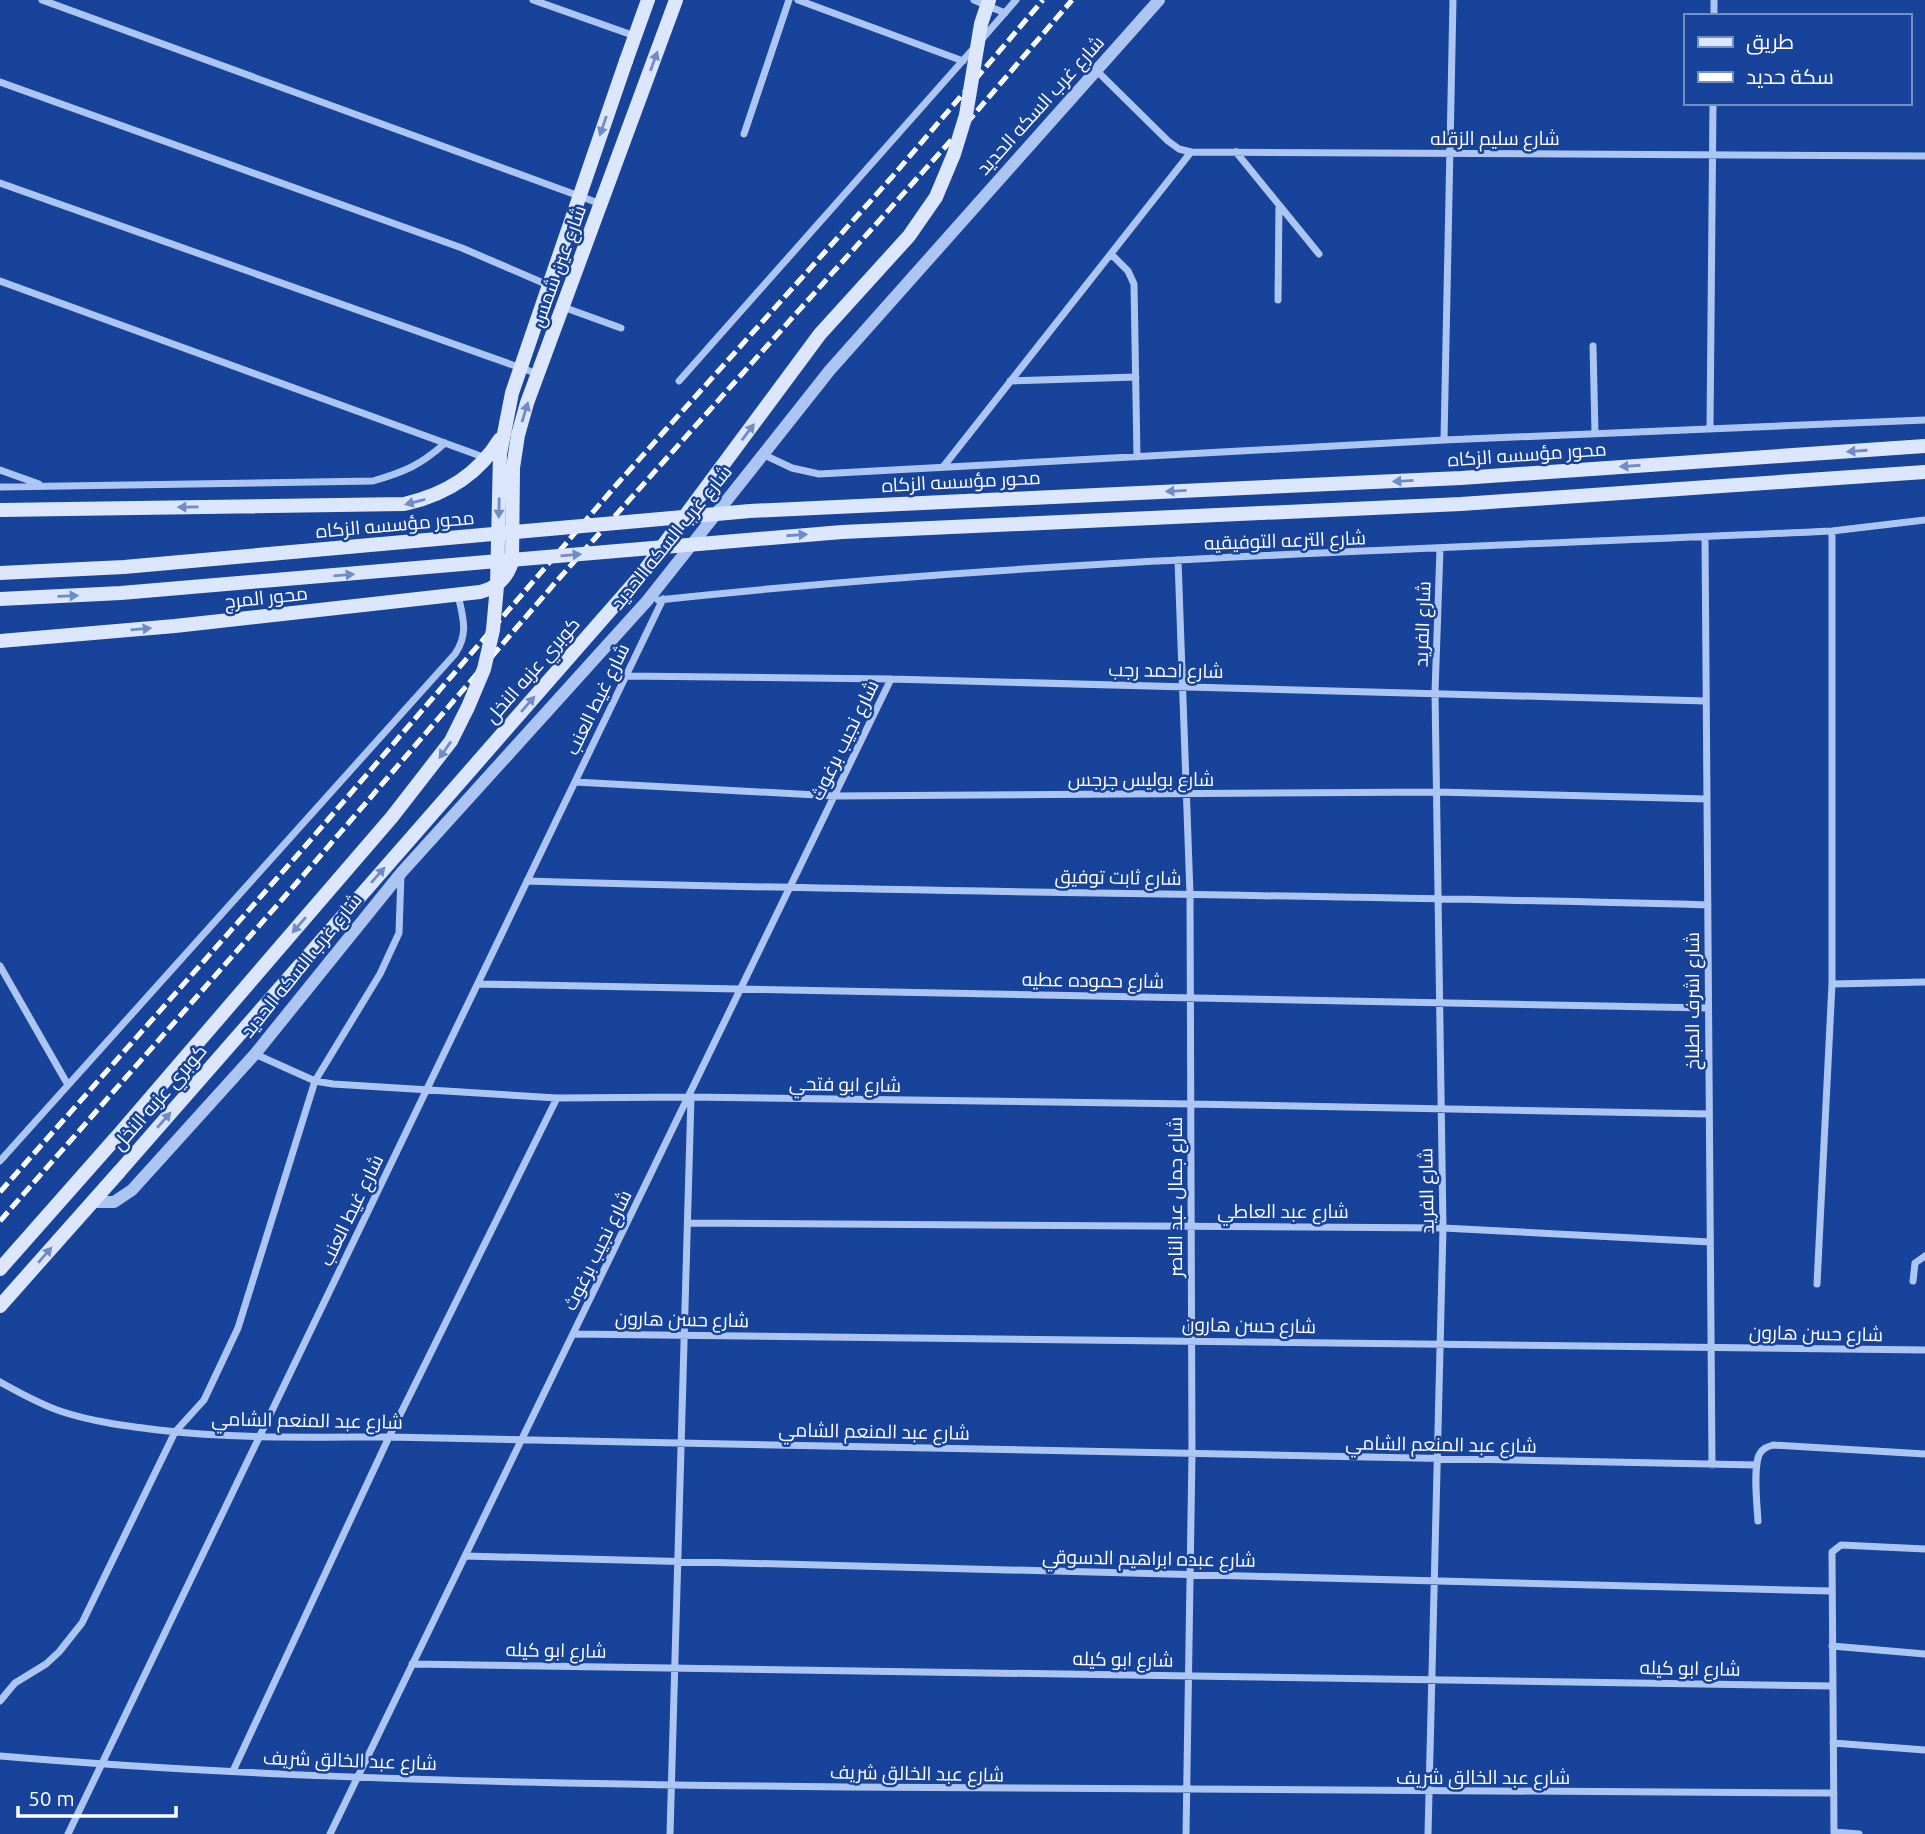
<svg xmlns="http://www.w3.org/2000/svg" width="1925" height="1834" font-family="Ubuntu,Cairo,sans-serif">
	<rect width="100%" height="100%" fill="#17439a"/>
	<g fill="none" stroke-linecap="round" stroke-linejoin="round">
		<path stroke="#adc5f2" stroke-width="7" d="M42,0L601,204
			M533,0L635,36
			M798,0L963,61
			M974,0L1005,13
			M1714,16V0
			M982,39L1016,0
			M1097,71L1168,141L1179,149L1191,152L1925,156
			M0,82L462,248L548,285
			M744,134L789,0
			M1236,152L1319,254
			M0,183L538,374
			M1111,254L1128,271L1134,284L1137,457
			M0,281L486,458
			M1278,300L1279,205
			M563,307L621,328
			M1593,346L1595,433
			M679,381L974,48
			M1010,381L1136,377
			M1710,428L1713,103
			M1444,440L1453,0
			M762,454L792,468L819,474L1444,440L1925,420
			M943,467L1191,152
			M0,470L39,484
			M0,487L373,481C404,472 421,465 445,443
			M1705,537L1712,1465
			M1178,560L1190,894L1192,1454L1186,1834
			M658,600C1048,558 1441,549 1832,531L1925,520
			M626,676L891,679L1706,701
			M575,782L835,796L1437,792L1707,799
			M527,881C921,893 1314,894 1708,905
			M0,966L68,1085
			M478,984C888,995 1298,997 1708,1008
			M1832,984L1925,982
			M255,1054L315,1081L333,1084L557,1098L688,1097L1191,1104L1709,1114
			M0,1161L455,654C469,634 463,617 458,595
			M688,1223L1443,1228L1710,1242
			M1913,1281L1915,1263L1925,1256
			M1817,1284L1832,984V531
			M573,1334L1925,1350
			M0,1382C20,1393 41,1405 63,1412C94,1422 126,1426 158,1430C235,1439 311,1437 389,1437L1757,1465
			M1758,1521C1757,1504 1753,1469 1759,1455C1762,1449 1766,1447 1773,1445L1925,1454
			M465,1556L1831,1591
			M1832,1646L1925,1654
			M412,1664L1832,1686
			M0,1701L15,1683L46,1664L59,1652L82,1623L175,1432L204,1400L238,1328L315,1081L380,974L399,933L401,874
			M1833,1743L1925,1750
			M0,1756C281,1780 565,1784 847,1787C1176,1791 1505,1792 1834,1793
			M233,1771L389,1437L557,1098
			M1834,1832L1859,1834
			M68,1834L663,599
			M330,1834L891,679
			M670,1834L691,1097
			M1428,1834L1443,1228L1435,692L1440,549
			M1834,1834L1832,1552L1841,1545L1925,1549"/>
		<path stroke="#adc5f2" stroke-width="12" d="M92,1202H114L132,1190L255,1054L401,873L647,601L830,370L1159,0"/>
		<path stroke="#dce6fc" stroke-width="14" d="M626,61L648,0
			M0,641L175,626L480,592C497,588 507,578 512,562L513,468L518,435L527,403L676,0
			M0,1269L114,1140
			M0,1306L119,1172"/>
		<path stroke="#fff" stroke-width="5" stroke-dasharray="12 5" stroke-linecap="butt" d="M0,1192L301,851L618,483L892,177L1043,0
			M0,1221L315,862L555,583L971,118L1072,0"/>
		<path stroke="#dce6fc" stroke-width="14" d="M0,510L404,504C445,495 478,475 500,439
			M0,573L124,567L750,511L1461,478L1925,446
			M0,599L121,593L842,532L1461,504L1925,472
			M114,1140L392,817L451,741L468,707L484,669L493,630L497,586L500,454L512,393L626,61
			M119,1172L642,574L820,334L909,236L936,197L954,154L966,115L981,24L989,0"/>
	</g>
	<defs><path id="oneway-solid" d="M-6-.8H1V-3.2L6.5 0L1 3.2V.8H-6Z" transform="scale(1.75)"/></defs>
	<g fill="#708cc6">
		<use href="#oneway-solid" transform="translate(654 61) rotate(-70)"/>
		<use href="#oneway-solid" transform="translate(603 126) rotate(109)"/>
		<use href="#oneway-solid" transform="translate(525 412) rotate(-73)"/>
		<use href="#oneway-solid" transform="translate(748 432) rotate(-53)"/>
		<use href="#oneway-solid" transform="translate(1857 451) rotate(176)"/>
		<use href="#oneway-solid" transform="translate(1630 466) rotate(176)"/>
		<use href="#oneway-solid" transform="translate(1403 481) rotate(177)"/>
		<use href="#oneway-solid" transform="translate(1176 491) rotate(177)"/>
		<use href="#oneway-solid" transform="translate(415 502) rotate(166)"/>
		<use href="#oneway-solid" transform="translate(188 507) rotate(179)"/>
		<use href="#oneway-solid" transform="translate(499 508) rotate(91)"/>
		<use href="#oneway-solid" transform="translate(797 535) rotate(-4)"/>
		<use href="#oneway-solid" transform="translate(571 555) rotate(-5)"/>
		<use href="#oneway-solid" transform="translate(344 575) rotate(-5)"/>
		<use href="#oneway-solid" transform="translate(68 596) rotate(-2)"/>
		<use href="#oneway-solid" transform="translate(141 629) rotate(-5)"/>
		<use href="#oneway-solid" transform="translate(528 704) rotate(-49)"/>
		<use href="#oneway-solid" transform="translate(445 750) rotate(125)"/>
		<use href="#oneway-solid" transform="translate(378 875) rotate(-49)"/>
		<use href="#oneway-solid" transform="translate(299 925) rotate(131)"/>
		<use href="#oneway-solid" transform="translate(164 1120) rotate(-49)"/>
		<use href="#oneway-solid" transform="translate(45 1255) rotate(-49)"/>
	</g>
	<g text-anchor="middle" stroke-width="5" stroke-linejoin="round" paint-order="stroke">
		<g font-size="19" fill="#fff" stroke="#17439a">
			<text transform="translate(1040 105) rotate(-48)" y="7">شارع غرب السكه الحديد</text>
			<text x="1495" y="145">شارع سليم الزقله</text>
			<text transform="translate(558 266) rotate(-70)" y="7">شارع عين شمس</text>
			<text transform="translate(1527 454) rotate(-4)" y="7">محور مؤسسه الزكاه</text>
			<text transform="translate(961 481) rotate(-3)" y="7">محور مؤسسه الزكاه</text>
			<text transform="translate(395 524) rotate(-5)" y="7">محور مؤسسه الزكاه</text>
			<text transform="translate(671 537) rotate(-51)" y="7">شارع غرب السكه الحديد</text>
			<text transform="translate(1285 540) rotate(-2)" y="7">شارع الترعه التوفيقيه</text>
			<text transform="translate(266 597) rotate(-6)" y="7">محور المرج</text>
			<text transform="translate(1422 624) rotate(-88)" y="7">شارع الفريد</text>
			<text transform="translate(532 670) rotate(-49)" y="7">كوبري عزبه النخل</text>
			<text transform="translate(1166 670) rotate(1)" y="7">شارع احمد رجب</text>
			<text transform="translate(597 699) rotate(-64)" y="7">شارع غيط العنب</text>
			<text transform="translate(844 740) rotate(-64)" y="7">شارع نجيب برغوث</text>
			<text x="1141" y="786">شارع بوليس جرجس</text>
			<text transform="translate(1118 877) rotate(1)" y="7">شارع ثابت توفيق</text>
			<text transform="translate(301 965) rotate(-51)" y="7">شارع غرب السكه الحديد</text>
			<text transform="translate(1093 980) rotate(1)" y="7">شارع حموده عطيه</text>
			<text transform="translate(1692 1001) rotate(-90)" y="7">شارع اشرف الطباخ</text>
			<text transform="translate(845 1084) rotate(1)" y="7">شارع ابو فتحي</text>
			<text transform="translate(159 1097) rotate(-49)" y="7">كوبري عزبه النخل</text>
			<text transform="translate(1426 1191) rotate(-91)" y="7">شارع الفريد</text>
			<text transform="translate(1175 1197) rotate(-90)" y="7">شارع جمال عبد الناصر</text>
			<text transform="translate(351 1210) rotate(-64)" y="7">شارع غيط العنب</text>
			<text x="1283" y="1218">شارع عبد العاطي</text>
			<text transform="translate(597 1250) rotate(-64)" y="7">شارع نجيب برغوث</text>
			<text transform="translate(682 1319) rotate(1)" y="7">شارع حسن هارون</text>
			<text transform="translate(1249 1325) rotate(1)" y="7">شارع حسن هارون</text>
			<text transform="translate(1816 1333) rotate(1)" y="7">شارع حسن هارون</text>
			<text transform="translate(307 1420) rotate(1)" y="7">شارع عبد المنعم الشامي</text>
			<text transform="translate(874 1431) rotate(1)" y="7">شارع عبد المنعم الشامي</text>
			<text transform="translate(1441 1444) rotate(1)" y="7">شارع عبد المنعم الشامي</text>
			<text transform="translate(1149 1558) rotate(1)" y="7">شارع عبده ابراهيم الدسوقي</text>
			<text transform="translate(556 1650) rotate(1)" y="7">شارع ابو كيله</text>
			<text transform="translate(1123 1659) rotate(1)" y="7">شارع ابو كيله</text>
			<text transform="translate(1690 1668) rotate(1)" y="7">شارع ابو كيله</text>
			<text transform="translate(350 1760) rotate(2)" y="7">شارع عبد الخالق شريف</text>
			<text transform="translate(917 1773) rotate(1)" y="7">شارع عبد الخالق شريف</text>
			<text x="1483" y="1784">شارع عبد الخالق شريف</text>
		</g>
	</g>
	<rect x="1684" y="14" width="228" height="91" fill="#17439a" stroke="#748ec2" stroke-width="2"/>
	<rect x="1698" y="37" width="35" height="10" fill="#dce6fc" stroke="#748ec2" stroke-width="2"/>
	<text x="1746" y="49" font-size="21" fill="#ffffff">طريق</text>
	<rect x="1698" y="72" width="35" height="10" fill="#ffffff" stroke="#748ec2" stroke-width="2"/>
	<text x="1746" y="84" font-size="21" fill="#ffffff">سكة حديد</text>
	<path d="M18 1806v10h158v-10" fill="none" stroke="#ffffff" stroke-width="3.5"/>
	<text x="28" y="1806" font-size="21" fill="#ffffff" stroke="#17439a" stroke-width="5" paint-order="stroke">50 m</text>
</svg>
